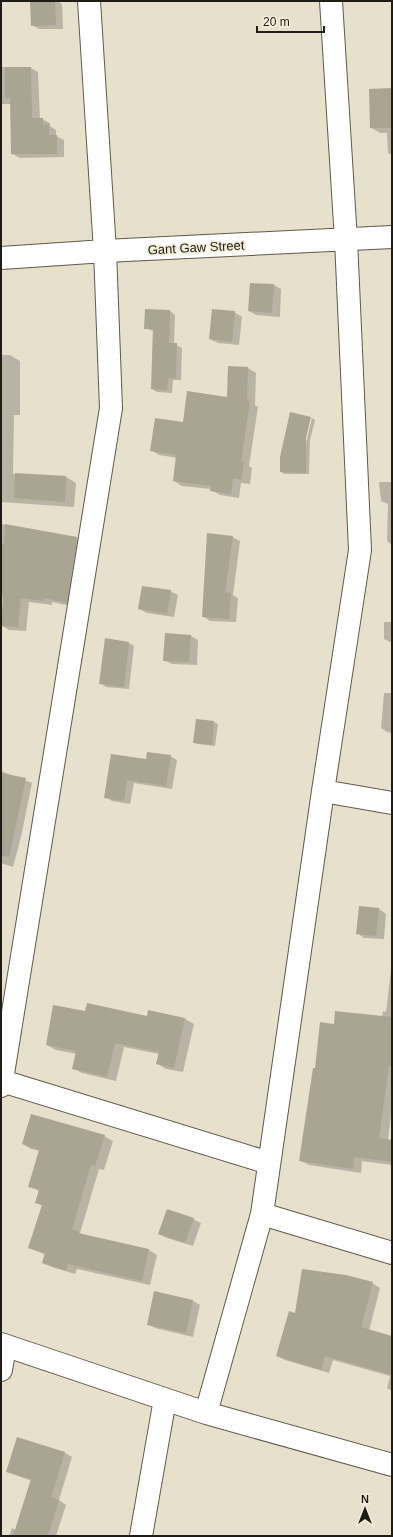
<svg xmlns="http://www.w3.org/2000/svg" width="393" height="1537" font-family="Arial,sans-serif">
	<rect width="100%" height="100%" fill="#e7e0cd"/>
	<path fill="#0003" d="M31,1H57L62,4L63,29H39L32,25Z
		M1,67L31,68L38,72L40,119H42L50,123V126L56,130V136L64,140V157L20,158L12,154L11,104H1Z
		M392,89V155L388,153L387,133H380L371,128Z
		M274,285L281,289L280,317L256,315L249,311Z
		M391,291H392V316Z
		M170,311L175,315L174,344L182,348L181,380H173L172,393L157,392L152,389L153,331L145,328Z
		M234,312L242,317L239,345L218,343L210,339Z
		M1,355H10L20,361V415H14L13,474L66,477L76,483L74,507L1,502Z
		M248,368L256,373L255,405L258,407L249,466L252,468L250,484L241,483L239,498L220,495L211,490V489L182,486L174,481L177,458L159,455L151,450L184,423L228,398Z
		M312,418L315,420L310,440L309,474H284L281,472L304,442L306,443Z
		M379,482H392V545L387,541L388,504L381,501Z
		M1,524L77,538L85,543L75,607L52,602V605L29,602L26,631L9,630L1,625L4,599L1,598Z
		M232,537L240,541L233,595L238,598L236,622L210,621L203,616Z
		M170,591L178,595L174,617L147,613L139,609Z
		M384,622H392V643L384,639Z
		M191,636L198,640L197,665L172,664L164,660Z
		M129,643L134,646L129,689L106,687L100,683Z
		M392,688V733L387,732L381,728L384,693H392Z
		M197,720L214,722L218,724L215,746L198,744L194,742Z
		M170,756L177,760L172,789L134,783L130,804L112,801L106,797L147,761Z
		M1,771L32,783L21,837L13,867L1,863Z
		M360,908L379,909L386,914L384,939L364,938L357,933Z
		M392,961V1107L388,1140L392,1141V1165L362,1161L361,1173L309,1165L301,1161L316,1069L335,1025L382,1017L383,1011L386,1012Z
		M149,1011L185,1019L194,1024L183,1072L166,1069L158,1064L159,1054L124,1047L116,1081L82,1073L73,1068L77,1054L56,1050L47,1045L86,1012L147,1018Z
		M104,1136L113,1141L104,1170L99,1169L80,1233L84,1236L149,1250L157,1255L150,1285L77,1269L75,1274L52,1267L43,1263L46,1255L29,1248L42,1206L36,1202L39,1191L30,1186L40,1151L31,1149L23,1144Z
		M193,1219L201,1223L193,1246L167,1238L159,1234Z
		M372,1283L380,1288L369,1331L392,1337V1391L387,1388L390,1376L333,1360L329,1373L285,1360L277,1356L296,1314Z
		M193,1301L200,1305L193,1337L155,1328L148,1324Z
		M65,1453L72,1457L59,1500L66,1505L56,1536H9L12,1528L16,1530L32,1481L15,1475L8,1471Z"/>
	<path fill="#aaa492" d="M30,1H55L56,25L31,26Z
		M5,67H31L32,118H43V125L49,124V135H57V154H11L10,98H5Z
		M392,88V128H370L369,89Z
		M250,283L274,284L272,313L248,311Z
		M145,309L170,310L169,343H177L176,378H168L167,390L151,389L153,329H144Z
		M212,309L235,311L232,342L209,339Z
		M228,366L248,367L247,400L250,401L241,462H244L241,480L233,478L231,494L210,491L211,486L173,481L176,455L150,451L155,418L183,422L187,391L227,397Z
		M290,412L311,417L306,438V473L280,472V457Z
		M15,473L66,476L65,502L14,498Z
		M5,524L77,537L67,603L44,598V601L21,598L18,627L1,626L3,595H1V544H4Z
		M207,533L233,536L225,592L231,593L229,619L202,617Z
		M142,586L171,590L167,614L138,609Z
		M165,633L191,635L189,662L163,661Z
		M105,638L129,642L124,687L99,684Z
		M196,719L214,721L212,745L193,743Z
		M147,752L171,755L166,786L127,780L124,801L104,798L111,754L146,759Z
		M1,773L26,778L9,857L1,856Z
		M359,906L379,908L376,936L356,934Z
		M87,1003L147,1016L148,1010L185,1018L174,1068L156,1064L159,1052L115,1043L107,1077L72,1069L76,1051L46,1045L53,1005L85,1011Z
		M335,1011L392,1017V1066H389L379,1138L392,1140V1162L354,1157L353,1169L299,1161L313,1068H315L320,1022L334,1024Z
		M31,1114L105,1135L95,1166L91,1165L72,1229L78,1231V1233L149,1249L142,1281L68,1264L66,1271L42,1263L45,1253L28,1248L42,1205L35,1203L39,1190L28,1187L39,1150L22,1144Z
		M167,1209L194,1218L185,1243L158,1234Z
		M302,1269L346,1275L373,1282L361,1327L392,1336V1375L325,1356L321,1370L276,1356L289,1311L295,1313Z
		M154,1291L193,1300L186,1333L147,1325Z
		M17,1437L65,1452L51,1497L59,1500L48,1536H13L31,1479L6,1472Z"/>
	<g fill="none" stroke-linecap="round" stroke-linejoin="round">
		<g stroke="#605a4a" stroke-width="24">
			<path id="street" d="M1,258L105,251L392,237
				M323,791L392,803
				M2,1081L269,1163
				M1,1086L111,408L105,251L89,1
				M262,1214L392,1253
				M1,1344L206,1413L392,1465
				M1,1370L5,1346
				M206,1413L262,1214L323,791L360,550L346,240L331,1
				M141,1536L165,1399"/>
		</g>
		<use href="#street" stroke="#fff" stroke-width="22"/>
	</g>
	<g text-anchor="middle" stroke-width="3" stroke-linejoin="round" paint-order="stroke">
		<g font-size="13" fill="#1e1c15" stroke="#f4edda">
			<text transform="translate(196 247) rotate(-3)" y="5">Gant Gaw Street</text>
		</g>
	</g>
	<rect width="393" height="1537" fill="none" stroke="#1e1c15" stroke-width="4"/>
	<g transform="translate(365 1509)" stroke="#f4edda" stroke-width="3" paint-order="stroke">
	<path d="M0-3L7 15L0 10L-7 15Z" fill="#1e1c15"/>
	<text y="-6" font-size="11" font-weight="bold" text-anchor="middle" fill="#1e1c15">N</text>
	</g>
	<path d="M257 26v6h67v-6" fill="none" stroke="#1e1c15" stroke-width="2"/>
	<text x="263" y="26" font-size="12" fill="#1e1c15" stroke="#f4edda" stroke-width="3" paint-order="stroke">20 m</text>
</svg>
